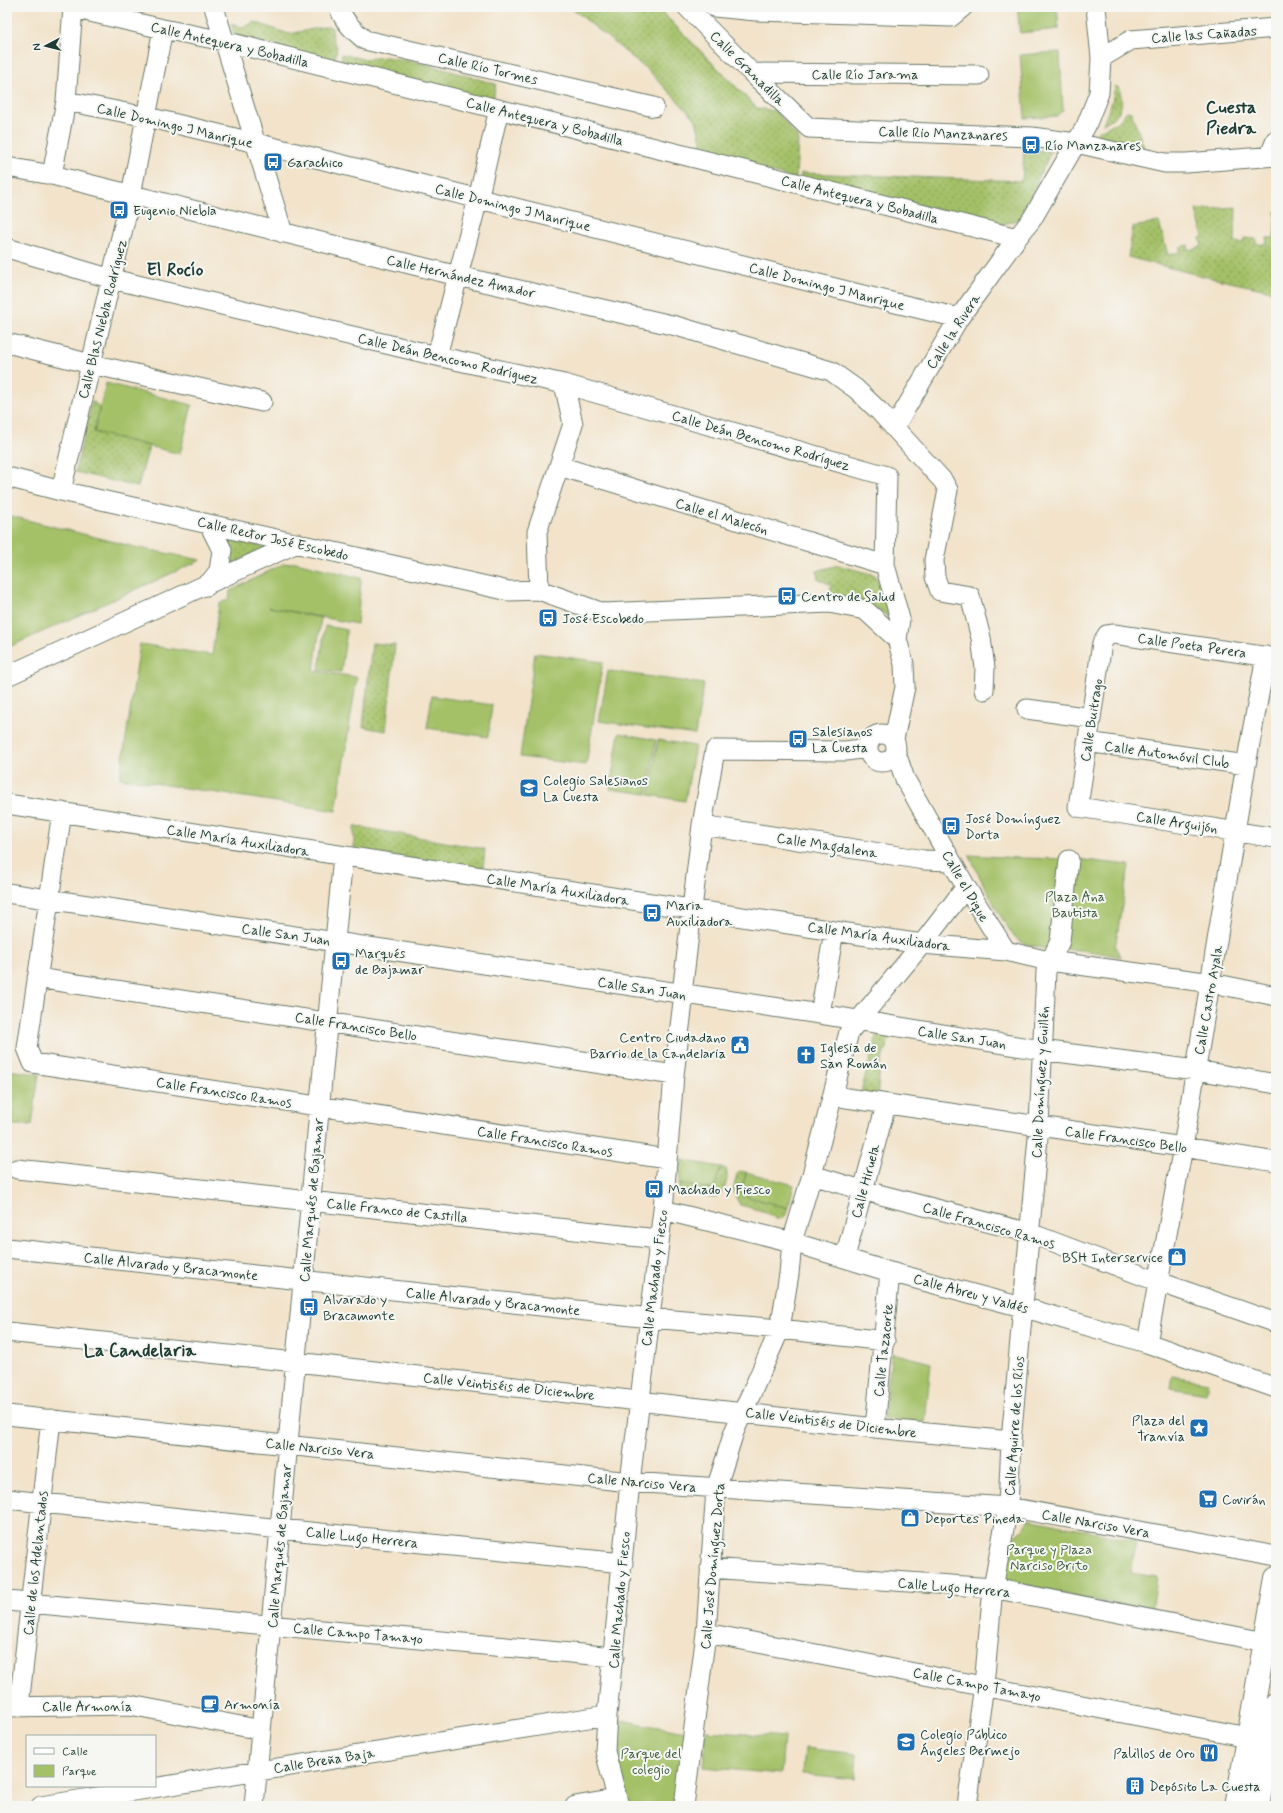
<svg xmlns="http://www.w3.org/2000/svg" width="1283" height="1813" font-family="Mynerve,sans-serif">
	<defs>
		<pattern id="garden-dots" width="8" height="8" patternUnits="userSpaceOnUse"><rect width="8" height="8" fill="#a4c168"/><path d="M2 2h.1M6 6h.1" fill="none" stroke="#859e56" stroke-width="1.8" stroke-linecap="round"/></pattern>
	</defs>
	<rect width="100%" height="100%" fill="#f6f6f2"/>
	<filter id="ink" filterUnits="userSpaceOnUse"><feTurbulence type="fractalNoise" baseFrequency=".025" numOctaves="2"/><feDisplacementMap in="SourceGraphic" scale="8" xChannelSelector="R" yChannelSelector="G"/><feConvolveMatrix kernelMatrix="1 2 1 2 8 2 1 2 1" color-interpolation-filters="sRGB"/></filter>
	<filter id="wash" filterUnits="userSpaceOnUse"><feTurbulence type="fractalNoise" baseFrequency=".012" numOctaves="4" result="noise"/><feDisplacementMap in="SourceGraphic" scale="16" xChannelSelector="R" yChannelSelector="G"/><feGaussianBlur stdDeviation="0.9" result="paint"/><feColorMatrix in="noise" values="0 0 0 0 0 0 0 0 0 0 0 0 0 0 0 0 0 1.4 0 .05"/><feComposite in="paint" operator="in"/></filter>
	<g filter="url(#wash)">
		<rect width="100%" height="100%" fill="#f2e3ca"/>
		<path fill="#a4c168" stroke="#627f4e" d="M1017,7H1057L1059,29L1020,33Z
			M1060,52L1063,110L1057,116L1025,118L1020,55Z
			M106,383L192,405L180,454L94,432Z
			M7,515L139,548L201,560L7,648Z
			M296,562L361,578V582L357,624L269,607L321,618L314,671L357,677L336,811L120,778L140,644L212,655L219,604L229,599L230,591L283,564Z
			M325,626L347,630L341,672L319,670Z
			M535,653L603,662L586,765L520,757Z
			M608,671L704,684L695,735L599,721Z
			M432,696L492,705L488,737L427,728Z
			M619,733L656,740L647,794L610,789Z
			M658,740L695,746L685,801L649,795Z
			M969,855L1018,858L1076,859L1129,865L1115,947L1121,957C1109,955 1098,952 1087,951C1068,948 1034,952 1018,940C1004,928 978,873 969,855Z
			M7,1070L39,1074L32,1125H12L14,1110H10L11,1096H7Z
			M681,1160L721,1167L714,1188L710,1189L679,1184Z
			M746,1172L794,1185L788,1208L741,1195Z
			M892,1353L931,1363L925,1422L883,1419Z
			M1172,1376L1208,1382L1206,1394L1170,1388Z
			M1028,1519L1136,1541L1131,1573L1157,1577L1152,1611L1002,1582L1012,1537L1026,1526Z
			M615,1719L691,1733L676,1806H630L621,1780L613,1747Z
			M706,1731L784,1737L781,1774L703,1767Z
			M805,1748L857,1754L855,1779L803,1774Z"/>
		<path fill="url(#garden-dots)" stroke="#627f4e" d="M565,7H657L757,108L776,111L798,138L796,179L704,154L696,120L650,72L573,9Z
			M254,22L289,34L328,26L332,28L333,41L337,46L335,62L234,35L231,24L243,28Z
			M342,54L363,59L386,57L422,63L496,84L492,104L341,62Z
			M1115,86L1119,88C1125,106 1121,115 1103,124L1112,102Z
			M1127,111L1131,112L1144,147L1099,137L1097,132L1119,121Z
			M1024,150L1051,151L1020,219L1004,224L800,179L801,173L1022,181Z
			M1236,207L1235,242L1243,243L1244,238L1256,239V244H1266L1267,238H1274L1276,211V292L1198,275L1128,257L1133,227L1159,222L1168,255L1180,252V247L1188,245L1189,250L1202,246L1200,238L1203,237L1196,210Z
			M92,401L100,407L94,432L149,446L138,487L75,472Z
			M230,541H231L267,547L231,565L232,554Z
			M838,565L875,575L895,618L893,620C868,601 860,600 830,595L831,585L818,579L817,571Z
			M372,643L395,645L386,731L363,727Z
			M354,826L485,849L483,869L354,851Z
			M877,1035L890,1037L880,1065L877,1099L860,1095Z
			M721,1167L726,1169C729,1179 725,1195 714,1198L678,1191L679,1184L710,1189L714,1188Z
			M740,1171L746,1172L741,1195L788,1208C786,1216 785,1219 776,1219L766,1212L740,1205L733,1191L737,1174Z"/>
	</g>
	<g filter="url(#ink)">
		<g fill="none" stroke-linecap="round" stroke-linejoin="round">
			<g stroke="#697768" stroke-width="21">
				<path id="minor" d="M214,7L283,233
					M339,7C343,21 354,31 365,40L654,107
					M687,7L752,73L809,128L1032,137L1076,143L1165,163H1186L1276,156
					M714,7L756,11L951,17L963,7
					M73,8L163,29L224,41L1017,238
					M1101,58L1131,40L1276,28
					M752,73L979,75
					M66,101L147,117L256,143L883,300L959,318
					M1270,155L1276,140
					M7,167L52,175L458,276L676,326L831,371L856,389L880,412L943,481L948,490L934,560L935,577L940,591L970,596L981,638L985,668L984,690
					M52,175L66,101L73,7
					M7,248L112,279L437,356L564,384L887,476L885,565L900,619L897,639
					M7,343L91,364L262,402
					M437,356L478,199L499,109
					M894,428L959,318L1017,238L1032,219L1086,126L1099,93L1101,58L1096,7
					M559,466L885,565
					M7,477L61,491L509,591L539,590L603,613L829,603L865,610L897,639L904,664L905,687L894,739
					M61,491L131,195L163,29
					M207,586L219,571L222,550L209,524
					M539,590L537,532L573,424L564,384
					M1276,658L1114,634L1107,635L1102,643L1078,807L1276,838
					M7,676L297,543
					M1027,709L1091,718
					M868 748a14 14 0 1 1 28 0a14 14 0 1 1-28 0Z
					M1087,742L1246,765
					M896,753L905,779L966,887L1006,951
					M7,804L834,931L922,944L1006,951L1049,961L1212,983L1276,996
					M62,812L27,1048L33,1063L667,1159
					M702,825L924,860L951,861
					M7,893L820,1014L1041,1050L1196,1070L1276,1084
					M37,978L674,1075
					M820,1014L834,931
					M833,1096L1183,1147L1276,1162
					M17,1169L658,1239
					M812,1175L862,1190L1030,1233L1159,1282L1276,1323
					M663,1210L792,1242L890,1272L1022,1307L1147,1343L1276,1388
					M7,1248L650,1318L780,1329L885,1341
					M845,1257L886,1105
					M7,1332L296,1362L875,1428L1011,1441
					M1147,1343L1183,1147L1246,765L1266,656
					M7,1415L630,1482L1008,1507L1276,1556
					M875,1428L890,1272
					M7,1499L280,1529L623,1563
					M710,1568L993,1588L1265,1642
					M7,1601L614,1657
					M706,1633L1248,1737
					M19,1706L51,1419
					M7,1707L130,1705L261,1730
					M41,1806L607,1715
					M254,1806L343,856
					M575,1806L616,1799
					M619,1806L605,1751L607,1715L630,1482L663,1210L674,1075L684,994L683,985L702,825L715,750L846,751L868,748
					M684,1806L706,1633L716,1489L734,1432L780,1329L789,1274L792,1242L812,1175L849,1032L922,944L966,887
					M967,1806L984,1685L993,1588L1008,1507L1011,1441L1039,1126L1046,971L1060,941L1069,860"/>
			</g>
			<g stroke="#697768" stroke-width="24">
				<path id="major" d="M1236,1806L1276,1578
					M1258,1806L1276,1704"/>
			</g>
			<use href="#minor" stroke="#fff" stroke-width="19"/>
			<use href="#major" stroke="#fff" stroke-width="22"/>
		</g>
	</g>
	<defs>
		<g id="bus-square" transform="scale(1)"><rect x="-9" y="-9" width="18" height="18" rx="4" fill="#1f6fb2" stroke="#f6f6f2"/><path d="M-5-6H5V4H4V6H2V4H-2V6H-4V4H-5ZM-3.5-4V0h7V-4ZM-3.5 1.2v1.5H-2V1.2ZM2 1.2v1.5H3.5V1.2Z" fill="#fff"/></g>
		<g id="school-square" transform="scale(1)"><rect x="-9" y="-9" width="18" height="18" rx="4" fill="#1f6fb2" stroke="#f6f6f2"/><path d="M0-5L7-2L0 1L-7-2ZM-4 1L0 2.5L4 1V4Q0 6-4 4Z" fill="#fff"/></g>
		<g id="civic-square" transform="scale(1)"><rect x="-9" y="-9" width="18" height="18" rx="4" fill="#1f6fb2" stroke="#f6f6f2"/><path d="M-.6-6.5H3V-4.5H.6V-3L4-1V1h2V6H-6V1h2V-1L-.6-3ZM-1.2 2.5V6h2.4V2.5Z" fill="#fff"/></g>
		<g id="church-square" transform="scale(1)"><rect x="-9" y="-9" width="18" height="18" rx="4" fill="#1f6fb2" stroke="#f6f6f2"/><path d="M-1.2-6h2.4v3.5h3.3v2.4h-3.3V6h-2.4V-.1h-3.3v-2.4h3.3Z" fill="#fff"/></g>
		<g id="shop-square" transform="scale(1)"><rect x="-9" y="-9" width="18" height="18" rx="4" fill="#1f6fb2" stroke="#f6f6f2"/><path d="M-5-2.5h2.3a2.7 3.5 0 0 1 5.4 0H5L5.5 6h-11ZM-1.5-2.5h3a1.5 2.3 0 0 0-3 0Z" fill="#fff"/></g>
		<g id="sight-square" transform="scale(1)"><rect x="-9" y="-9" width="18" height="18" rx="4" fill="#1f6fb2" stroke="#f6f6f2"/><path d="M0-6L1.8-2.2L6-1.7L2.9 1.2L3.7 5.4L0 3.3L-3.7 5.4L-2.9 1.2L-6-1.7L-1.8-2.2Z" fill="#fff"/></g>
		<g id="supermarket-square" transform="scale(1)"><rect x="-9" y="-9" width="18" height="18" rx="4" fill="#1f6fb2" stroke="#f6f6f2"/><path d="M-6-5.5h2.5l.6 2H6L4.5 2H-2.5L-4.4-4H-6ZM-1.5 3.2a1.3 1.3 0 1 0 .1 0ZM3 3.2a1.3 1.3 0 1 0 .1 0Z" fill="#fff"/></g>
		<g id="cafe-square" transform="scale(1)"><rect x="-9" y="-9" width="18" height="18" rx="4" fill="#1f6fb2" stroke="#f6f6f2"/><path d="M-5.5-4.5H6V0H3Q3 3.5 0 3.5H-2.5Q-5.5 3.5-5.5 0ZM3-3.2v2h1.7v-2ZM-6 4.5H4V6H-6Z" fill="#fff"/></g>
		<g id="restaurant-square" transform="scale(1)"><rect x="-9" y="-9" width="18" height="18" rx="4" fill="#1f6fb2" stroke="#f6f6f2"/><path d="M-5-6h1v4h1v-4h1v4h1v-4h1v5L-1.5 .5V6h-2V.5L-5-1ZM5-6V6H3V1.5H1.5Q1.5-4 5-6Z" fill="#fff"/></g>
		<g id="building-square" transform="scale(1)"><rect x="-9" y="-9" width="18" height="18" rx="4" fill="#1f6fb2" stroke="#f6f6f2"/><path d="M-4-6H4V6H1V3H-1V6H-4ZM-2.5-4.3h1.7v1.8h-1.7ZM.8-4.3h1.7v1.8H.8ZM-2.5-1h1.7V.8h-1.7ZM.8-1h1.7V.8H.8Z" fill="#fff"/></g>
	</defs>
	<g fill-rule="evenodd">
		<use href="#bus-square" x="1031" y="145"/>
		<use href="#bus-square" x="273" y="162"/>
		<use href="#bus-square" x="119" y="210"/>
		<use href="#bus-square" x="787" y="596"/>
		<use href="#bus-square" x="548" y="618"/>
		<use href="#bus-square" x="798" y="739"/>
		<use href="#school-square" x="529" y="788"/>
		<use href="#bus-square" x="951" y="826"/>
		<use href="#bus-square" x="652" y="913"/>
		<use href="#bus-square" x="341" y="961"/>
		<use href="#civic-square" x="740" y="1045"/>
		<use href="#church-square" x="806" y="1055"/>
		<use href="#bus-square" x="654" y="1189"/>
		<use href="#shop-square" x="1177" y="1257"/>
		<use href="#bus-square" x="309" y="1307"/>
		<use href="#sight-square" x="1199" y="1428"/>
		<use href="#supermarket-square" x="1208" y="1499"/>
		<use href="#shop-square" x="910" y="1518"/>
		<use href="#cafe-square" x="210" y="1704"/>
		<use href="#school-square" x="906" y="1742"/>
		<use href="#restaurant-square" x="1209" y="1753"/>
		<use href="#building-square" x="1135" y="1786"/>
	</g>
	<g text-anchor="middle" stroke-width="4" stroke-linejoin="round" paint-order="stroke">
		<g font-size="14" fill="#1f3d34" stroke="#f6f6f2">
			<text transform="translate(1204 34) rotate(-4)" y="5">Calle las Cañadas</text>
			<text transform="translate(230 44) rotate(13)" y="5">Calle Antequera y Bobadilla</text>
			<text transform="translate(488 68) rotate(13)" y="5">Calle Río Tormes</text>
			<text transform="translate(748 68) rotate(45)" y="5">Calle Granadilla</text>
			<text x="865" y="79">Calle Río Jarama</text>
			<text transform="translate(545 121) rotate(14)" y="5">Calle Antequera y Bobadilla</text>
			<text transform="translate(175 125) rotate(13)" y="5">Calle Domingo J Manrique</text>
			<text transform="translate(943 133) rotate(2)" y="5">Calle Rio Manzanares</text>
			<text transform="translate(860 199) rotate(14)" y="5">Calle Antequera y Bobadilla</text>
			<text transform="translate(513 207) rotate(14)" y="5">Calle Domingo J Manrique</text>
			<text transform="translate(461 276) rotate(13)" y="5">Calle Hernández Amador</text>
			<text transform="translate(827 286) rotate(14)" y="5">Calle Domingo J Manrique</text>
			<text transform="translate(102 319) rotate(-76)" y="5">Calle Blas Niebla Rodríguez</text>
			<text transform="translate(953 331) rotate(-57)" y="5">Calle la Rivera</text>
			<text transform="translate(448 358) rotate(13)" y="5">Calle Deán Bencomo Rodríguez</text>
			<text transform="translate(761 440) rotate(16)" y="5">Calle Deán Bencomo Rodríguez</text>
			<text transform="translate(722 516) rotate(17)" y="5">Calle el Malecón</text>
			<text transform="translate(273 538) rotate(13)" y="5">Calle Rector José Escobedo</text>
			<text transform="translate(1192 645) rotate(8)" y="5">Calle Poeta Perera</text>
			<text transform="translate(1091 720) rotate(-81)" y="5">Calle Buitrago</text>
			<text transform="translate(1167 754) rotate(8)" y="5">Calle Automóvil Club</text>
			<text transform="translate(1177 822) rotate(9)" y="5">Calle Arguijón</text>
			<text transform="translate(238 840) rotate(9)" y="5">Calle María Auxiliadora</text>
			<text transform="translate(827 845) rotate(9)" y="5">Calle Magdalena</text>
			<text transform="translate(966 886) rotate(60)" y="5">Calle el Dique</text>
			<text transform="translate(558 889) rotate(9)" y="5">Calle María Auxiliadora</text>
			<text transform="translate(286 934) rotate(8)" y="5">Calle San Juan</text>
			<text transform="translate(879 936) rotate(8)" y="5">Calle María Auxiliadora</text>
			<text transform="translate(642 988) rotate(9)" y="5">Calle San Juan</text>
			<text transform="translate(1208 1000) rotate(-80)" y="5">Calle Castro Ayala</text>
			<text transform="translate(356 1026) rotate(9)" y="5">Calle Francisco Bello</text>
			<text transform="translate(962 1037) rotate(9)" y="5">Calle San Juan</text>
			<text transform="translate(1040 1082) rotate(-87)" y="5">Calle Domínguez y Guillén</text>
			<text transform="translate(224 1092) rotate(9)" y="5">Calle Francisco Ramos</text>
			<text transform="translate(1126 1139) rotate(8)" y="5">Calle Francisco Bello</text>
			<text transform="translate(545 1141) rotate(9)" y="5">Calle Francisco Ramos</text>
			<text transform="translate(865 1181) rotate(-75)" y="5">Calle Hiruela</text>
			<text transform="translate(311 1200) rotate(-85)" y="5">Calle Marqués de Bajamar</text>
			<text transform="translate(397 1210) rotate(6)" y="5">Calle Franco de Castilla</text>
			<text transform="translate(989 1225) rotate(16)" y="5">Calle Francisco Ramos</text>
			<text transform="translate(171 1266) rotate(6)" y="5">Calle Alvarado y Bracamonte</text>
			<text transform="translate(654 1278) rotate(-83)" y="5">Calle Machado y Fiesco</text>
			<text transform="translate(971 1293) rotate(15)" y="5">Calle Abreu y Valdés</text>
			<text transform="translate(493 1301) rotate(6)" y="5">Calle Alvarado y Bracamonte</text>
			<text transform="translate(883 1350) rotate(-84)" y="5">Calle Tazacorte</text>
			<text transform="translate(509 1386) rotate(6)" y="5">Calle Veintiséis de Diciembre</text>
			<text transform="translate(831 1422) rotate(7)" y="5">Calle Veintiséis de Diciembre</text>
			<text transform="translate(1014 1426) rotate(-86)" y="5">Calle Aguirre de los Ríos</text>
			<text transform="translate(320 1448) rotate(6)" y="5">Calle Narciso Vera</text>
			<text transform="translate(642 1482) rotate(5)" y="5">Calle Narciso Vera</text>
			<text transform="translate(1096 1523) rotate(10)" y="5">Calle Narciso Vera</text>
			<text transform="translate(362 1537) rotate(6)" y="5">Calle Lugo Herrera</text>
			<text transform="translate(279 1546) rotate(-85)" y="5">Calle Marqués de Bajamar</text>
			<text transform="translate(35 1563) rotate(-84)" y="5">Calle de los Adelantados</text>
			<text transform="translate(712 1566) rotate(-85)" y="5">Calle José Domínguez Dorta</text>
			<text transform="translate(954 1587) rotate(5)" y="5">Calle Lugo Herrera</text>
			<text transform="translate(619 1600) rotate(-85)" y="5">Calle Machado y Fiesco</text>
			<text transform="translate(358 1633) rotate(5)" y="5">Calle Campo Tamayo</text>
			<text transform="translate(977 1684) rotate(11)" y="5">Calle Campo Tamayo</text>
			<text x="87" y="1711">Calle Armonía</text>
			<text transform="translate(324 1760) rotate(-9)" y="5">Calle Breña Baja</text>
		</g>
		<g font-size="14" fill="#1f3d34" stroke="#f6f6f2" text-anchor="start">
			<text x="1045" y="150">Río Manzanares</text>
			<text x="287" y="167">Garachico</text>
			<text x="133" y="215">Eugenio Niebla</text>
			<text x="801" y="601">Centro de Salud</text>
			<text x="562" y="623">José Escobedo</text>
			<text x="812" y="736">Salesianos<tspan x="812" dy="16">La Cuesta</tspan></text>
			<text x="543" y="785">Colegio Salesianos<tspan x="543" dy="16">La Cuesta</tspan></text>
			<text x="965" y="823">José Domínguez<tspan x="965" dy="16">Dorta</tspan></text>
			<text x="666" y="910">Maria<tspan x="666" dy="16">Auxiliadora</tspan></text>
			<text x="355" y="958">Marqués<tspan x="355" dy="16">de Bajamar</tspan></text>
			<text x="726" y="1042" text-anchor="end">Centro Ciudadano<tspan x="726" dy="16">Barrio de la Candelaria</tspan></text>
			<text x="820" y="1052">Iglesia de<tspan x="820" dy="16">San Román</tspan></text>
			<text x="668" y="1194">Machado y Fiesco</text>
			<text x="1163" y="1262" text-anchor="end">BSH Interservice</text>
			<text x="323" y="1304">Alvarado y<tspan x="323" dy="16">Bracamonte</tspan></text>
			<text x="1185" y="1425" text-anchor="end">Plaza del<tspan x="1185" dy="16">Tranvía</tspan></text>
			<text x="1222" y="1504">Covirán</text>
			<text x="924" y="1523">Deportes Pineda</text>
			<text x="224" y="1709">Armonía</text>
			<text x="920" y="1739">Colegio Público<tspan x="920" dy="16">Ángeles Bermejo</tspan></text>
			<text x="1195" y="1758" text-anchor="end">Palillos de Oro</text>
			<text x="1149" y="1791">Depósito La Cuesta</text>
		</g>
		<g font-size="14" fill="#405e41" stroke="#f6f6f2">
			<text x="1075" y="901">Plaza Ana<tspan x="1075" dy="16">Bautista</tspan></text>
			<text x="1049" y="1554">Parque y Plaza<tspan x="1049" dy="16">Narciso Brito</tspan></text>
			<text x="651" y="1758">Parque del<tspan x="651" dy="16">colegio</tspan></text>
		</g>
		<g font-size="18" font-weight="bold" fill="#1f3d34" stroke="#f6f6f2">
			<text x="1231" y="113">Cuesta<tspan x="1231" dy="21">Piedra</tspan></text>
			<text x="175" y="275">El Rocío</text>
			<text x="140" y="1356">La Candelaria</text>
		</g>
	</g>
	<rect width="1283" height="1813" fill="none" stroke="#f6f6f2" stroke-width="24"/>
	<rect x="26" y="1735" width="130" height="52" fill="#f6f6f2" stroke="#a0aca6"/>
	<rect x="34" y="1748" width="20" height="6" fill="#ffffff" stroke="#a0aca6"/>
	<text x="62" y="1755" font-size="12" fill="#1f3d34">Calle</text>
	<rect x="34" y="1765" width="20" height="12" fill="#a4c168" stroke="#a0aca6"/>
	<text x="62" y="1775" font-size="12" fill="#1f3d34">Parque</text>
	<g transform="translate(46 46) rotate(263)" stroke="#f6f6f2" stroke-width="3" paint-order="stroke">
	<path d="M0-3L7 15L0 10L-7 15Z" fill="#1f3d34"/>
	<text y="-6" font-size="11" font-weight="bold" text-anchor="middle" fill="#1f3d34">N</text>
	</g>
</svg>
